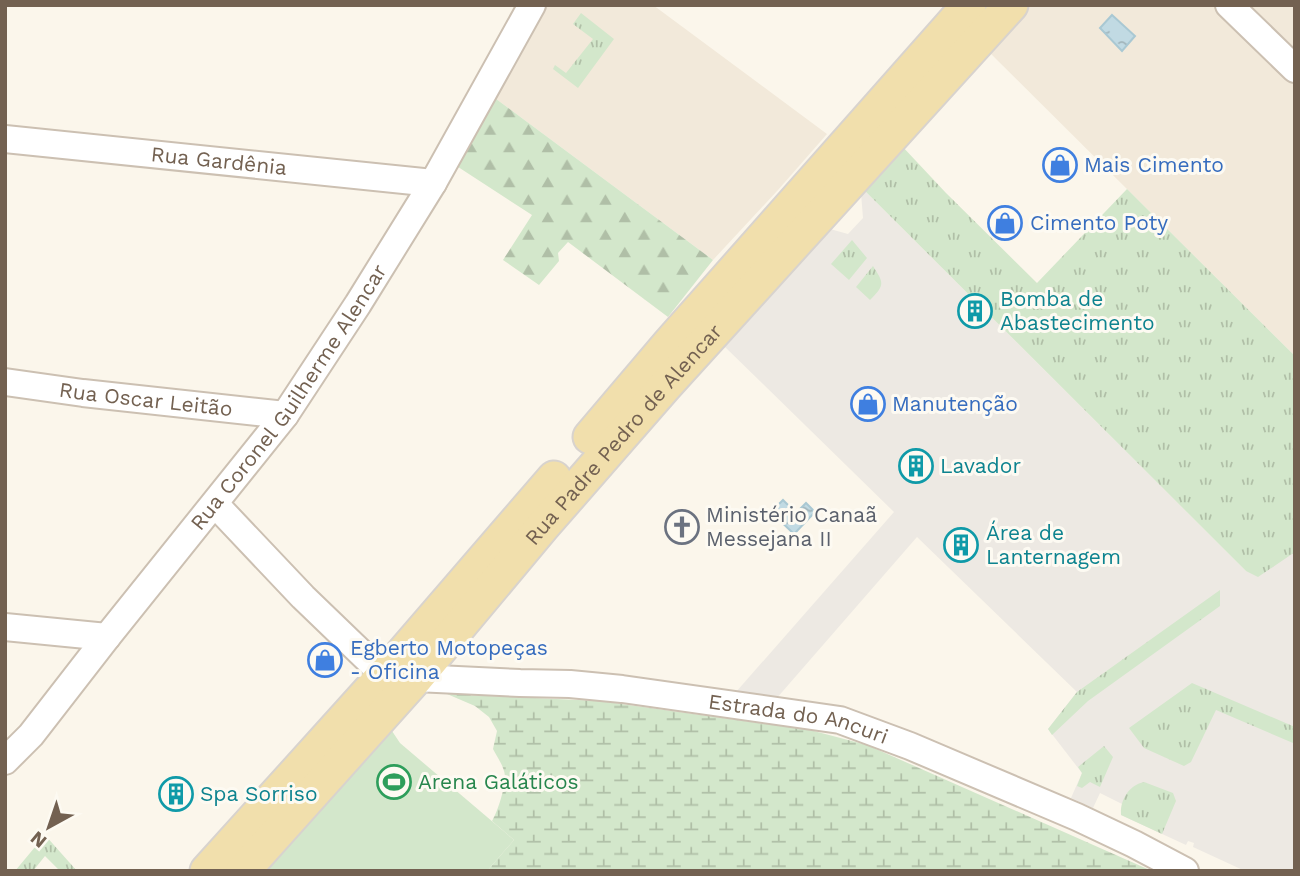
<svg xmlns="http://www.w3.org/2000/svg" width="1300" height="876" font-family="'Work Sans',sans-serif">
	<defs>
		<pattern id="grass-tufts" width="24" height="20" patternUnits="userSpaceOnUse" patternTransform="scale(1.75)"><rect width="24" height="20" fill="#d3e7cb"/><path d="M3 7l-1-3M5 7V3M7 7l1-3M15 17l-1-3M17 17v-4M19 17l1-3" fill="none" stroke="#b0bfa7"/></pattern>
		<pattern id="forest-firs" width="22" height="20" patternUnits="userSpaceOnUse" patternTransform="scale(1.75)"><rect width="22" height="20" fill="#d3e7cb"/><path d="M5 1l3.5 6h-7zM16 11l3.5 6h-7z" fill="#b0bfa7"/></pattern>
		<pattern id="wetland-marsh" width="20" height="14" patternUnits="userSpaceOnUse" patternTransform="scale(1.75)"><rect width="20" height="14" fill="#d3e7cb"/><path d="M1 5h8M5 5V1M11 12h8M15 12V8" fill="none" stroke="#b0bfa7"/></pattern>
		<pattern id="water-ripples" width="26" height="14" patternUnits="userSpaceOnUse" patternTransform="scale(1.75)"><rect width="26" height="14" fill="#c1dae3"/><path d="M2 4q2-2 4 0t4 0M15 11q2-2 4 0t4 0" fill="none" stroke="#a1b4ba"/></pattern>
	</defs>
	<rect width="100%" height="100%" fill="#fbf6eb"/>
	<path fill="#f2e9da" d="M540,5H653L827,134L778,190L713,260L488,93Z
		M1026,5H1295V356L987,50Z"/>
	<path fill="#ede9e3" d="M864,190L1246,571L1295,536V871H1245L1193,847L1194,843L1188,841L1186,845L1121,815L1122,804L1100,793L1093,808L1071,798L1082,773L1048,729L1077,692L917,537L776,699L736,692L894,512L725,347L830,229L848,234L863,218L861,193Z"/>
	<path fill="url(#grass-tufts)" d="M581,13L614,39L578,88L553,69L555,65L566,73L593,39L573,24Z
		M901,145L946,193L1037,283L1127,189L1295,356V552L1258,577L1246,571L864,190Z
		M852,240L867,258L849,280L831,264Z
		M873,266C884,283 885,285 870,300L856,287Z
		M1220,590V606L1088,701L1052,735L1048,729L1077,692Z
		M1192,683L1295,727V738L1293,743L1216,710L1191,762L1184,766L1144,748L1129,728Z
		M1104,746L1113,757L1100,787L1090,782L1082,788L1077,786L1082,773L1078,767Z
		M1144,782L1173,793L1176,801L1162,834L1121,815C1120,800 1129,785 1144,782Z
		M45,835L77,871H60L45,856L33,871H15Z"/>
	<path fill="url(#forest-firs)" d="M488,93L713,260L668,317L568,242L558,253L559,261L539,285L503,260L532,215L452,163Z"/>
	<path fill="url(#wetland-marsh)" d="M447,694L600,701L810,730L867,745L1152,871H487L514,840L492,821C498,811 505,788 505,776C504,766 497,757 493,749L497,731L489,717L475,706Z"/>
	<path fill="#d3e7cb" d="M390,728L400,743L514,840L487,871H263Z"/>
	<path fill="url(#water-ripples)" stroke="#a9c8d3" stroke-width="2" d="M1112,15L1135,36L1122,51L1100,28Z
		M783,500L796,513L806,503L815,512L794,534L771,512Z"/>
	<g fill="none" stroke-linecap="round" stroke-linejoin="round">
		<g stroke="#ccc0b2" stroke-width="30">
			<g id="minor">
				<path d="M1229,5L1295,69"/>
				<path id="s1" d="M5,139L433,183"/>
				<path id="s2" d="M5,382L83,393L285,415"/>
				<path id="s3" d="M215,504L303,597L384,675L416,678L520,683L570,684L622,689L840,720L910,746L1077,817L1134,844L1185,871"/>
				<path d="M5,627L107,637"/>
				<path id="s4" d="M5,761L31,735L107,637L285,415L358,304L433,183L532,5"/>
			</g>
		</g>
		<g stroke="#d8d3ce" stroke-width="37">
			<g id="major">
				<path d="M590,437L669,344L969,5"/>
				<path d="M207,871L384,675L554,478"/>
				<path id="s5" d="M243,871L416,678L543,526L665,386L1011,5"/>
			</g>
		</g>
		<use href="#minor" stroke="#fff" stroke-width="26"/>
		<use href="#major" stroke="#f1dfac" stroke-width="33"/>
	</g>
	<defs>
		<g id="shop-ring" transform="scale(1.75)"><circle r="9.5" fill="#fdfaf2" stroke="#3f7fe0" stroke-width="1.5"/><path d="M-5-2.5h2.3a2.7 3.5 0 0 1 5.4 0H5L5.5 6h-11ZM-1.5-2.5h3a1.5 2.3 0 0 0-3 0Z" fill="#3f7fe0"/></g>
		<g id="building-ring" transform="scale(1.75)"><circle r="9.5" fill="#fdfaf2" stroke="#0f9aa8" stroke-width="1.5"/><path d="M-4-6H4V6H1V3H-1V6H-4ZM-2.5-4.3h1.7v1.8h-1.7ZM.8-4.3h1.7v1.8H.8ZM-2.5-1h1.7V.8h-1.7ZM.8-1h1.7V.8H.8Z" fill="#0f9aa8"/></g>
		<g id="church-ring" transform="scale(1.75)"><circle r="9.5" fill="#fdfaf2" stroke="#6b7280" stroke-width="1.5"/><path d="M-1.2-6h2.4v3.5h3.3v2.4h-3.3V6h-2.4V-.1h-3.3v-2.4h3.3Z" fill="#6b7280"/></g>
		<g id="stadium-ring" transform="scale(1.75)"><circle r="9.5" fill="#fdfaf2" stroke="#2e9e5b" stroke-width="1.5"/><path d="M0-5a6.5 5 0 1 0 0 10a6.5 5 0 1 0 0-10ZM-3.5-1.8h7v3.6h-7Z" fill="#2e9e5b"/></g>
	</defs>
	<g fill-rule="evenodd">
		<use href="#shop-ring" x="1060" y="165"/>
		<use href="#shop-ring" x="1005" y="223"/>
		<use href="#building-ring" x="975" y="311"/>
		<use href="#shop-ring" x="868" y="404"/>
		<use href="#building-ring" x="916" y="466"/>
		<use href="#church-ring" x="682" y="527"/>
		<use href="#building-ring" x="961" y="545"/>
		<use href="#shop-ring" x="325" y="660"/>
		<use href="#stadium-ring" x="394" y="782"/>
		<use href="#building-ring" x="176" y="794"/>
	</g>
	<g text-anchor="middle" stroke-width="6" stroke-linejoin="round" paint-order="stroke">
		<g font-size="21" fill="#736151" stroke="#fdfaf2">
			<text dy="7" stroke="none"><textPath href="#s1" startOffset="215">Rua Gardênia</textPath></text>
			<text dy="7" stroke="none"><textPath href="#s4" startOffset="462">Rua Coronel Guilherme Alencar</textPath></text>
			<text dy="7" stroke="none"><textPath href="#s2" startOffset="142">Rua Oscar Leitão</textPath></text>
			<text dy="7" stroke="none"><textPath href="#s5" startOffset="579">Rua Padre Pedro de Alencar</textPath></text>
			<text dy="7" stroke="none"><textPath href="#s3" startOffset="658">Estrada do Ancuri</textPath></text>
		</g>
		<g font-size="21" fill="#366cbe" stroke="#fdfaf2" text-anchor="start">
			<text x="1084" y="172">Mais Cimento</text>
			<text x="1030" y="230">Cimento Poty</text>
			<text x="892" y="411">Manutenção</text>
			<text x="350" y="655">Egberto Motopeças<tspan x="350" dy="24">- Oficina</tspan></text>
		</g>
		<g font-size="21" fill="#0d838f" stroke="#fdfaf2" text-anchor="start">
			<text x="1000" y="306">Bomba de<tspan x="1000" dy="24">Abastecimento</tspan></text>
			<text x="940" y="473">Lavador</text>
			<text x="986" y="540">Área de<tspan x="986" dy="24">Lanternagem</tspan></text>
			<text x="200" y="801">Spa Sorriso</text>
		</g>
		<g font-size="21" fill="#5b616d" stroke="#fdfaf2" text-anchor="start">
			<text x="706" y="522">Ministério Canaã<tspan x="706" dy="24">Messejana II</tspan></text>
		</g>
		<g font-size="21" fill="#27864d" stroke="#fdfaf2" text-anchor="start">
			<text x="418" y="789">Arena Galáticos</text>
		</g>
	</g>
	<rect width="1300" height="876" fill="none" stroke="#736151" stroke-width="14"/>
	<g transform="translate(49 827) rotate(220)" stroke="#fdfaf2" stroke-width="5" paint-order="stroke">
	<path d="M0-5L12 26L0 18L-12 26Z" fill="#736151"/>
	<text y="-10" font-size="19" font-weight="bold" text-anchor="middle" fill="#736151">N</text>
	</g>
</svg>
